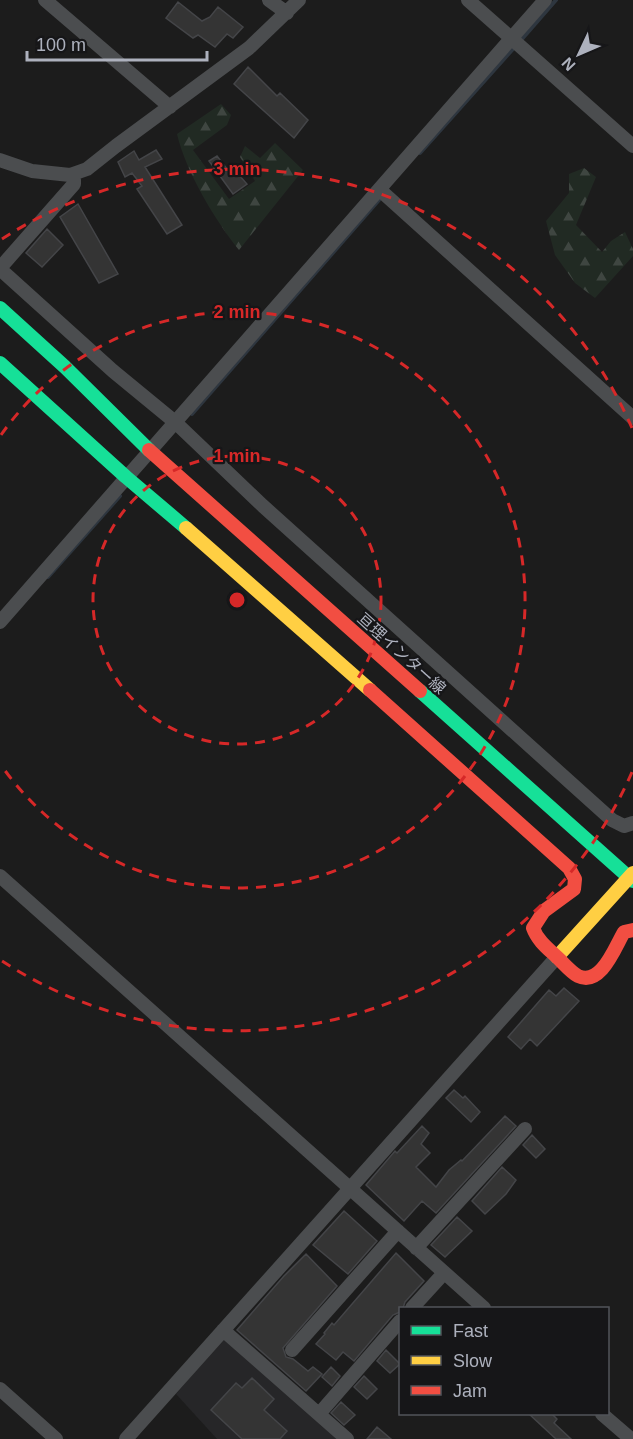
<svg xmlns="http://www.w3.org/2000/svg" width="633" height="1439" font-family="Arial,'Noto Sans JP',sans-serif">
	<defs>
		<pattern id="forest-firs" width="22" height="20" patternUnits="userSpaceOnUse" patternTransform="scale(1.5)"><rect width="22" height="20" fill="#212a23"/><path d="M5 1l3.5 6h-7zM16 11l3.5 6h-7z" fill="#3f4641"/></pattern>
	</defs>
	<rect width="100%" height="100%" fill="#1c1c1c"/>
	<path fill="#262628" d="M223,1338L340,1439H217L176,1394Z"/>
	<path fill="url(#forest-firs)" d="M221,104L231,115L227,125L193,150L229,199L255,181L240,157L245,146L260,158L275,143L303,170L239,250C215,220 186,172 177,134Z
		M584,168L596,177L576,225L602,252L611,241L625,232L633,249V256L595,298L575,283L555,255L546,221L569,193V174Z"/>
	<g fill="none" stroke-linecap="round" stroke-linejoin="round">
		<path stroke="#2e363f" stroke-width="4" d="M522,39L556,0
			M420,153L513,49
			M192,414L379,200
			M48,577L120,496"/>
	</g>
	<path fill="#343434" stroke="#444548" stroke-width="1.5" d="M178,2L202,21L210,17L218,7L243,27L233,38L227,34L215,47L198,35L193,38L166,18Z
		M248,67L277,96L280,93L308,120L294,138L234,84Z
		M156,150L162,159L145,167L182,225L167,234L137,189L142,186L132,173L125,177L118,162L134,151L139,160Z
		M217,156L227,169L231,166L247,184L233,194L209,161Z
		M78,204L118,274L99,283L60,217Z
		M47,229L63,245L42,267L26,253Z
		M564,988L579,1001L537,1046L530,1039L521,1049L508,1037L549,990L556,996Z
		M454,1090L463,1098L465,1096L480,1112L471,1122L446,1098Z
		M505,1116L516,1126L436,1213L422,1201L404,1221L366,1185L395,1151L397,1153L422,1126L429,1133L421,1144L430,1153L416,1167L436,1187L449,1170L461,1160L462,1161Z
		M532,1135L545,1149L536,1158L523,1145Z
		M502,1167L516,1180L506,1194L485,1214L472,1201Z
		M344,1211L377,1241L348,1274L313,1245Z
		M457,1217L472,1231L445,1257L431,1245Z
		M396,1253L424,1281L405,1302L403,1308H400V1312L393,1315L354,1361L343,1352L336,1360L316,1344L325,1334L324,1333L332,1323L334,1325Z
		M306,1254L337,1286L283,1348L286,1357L293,1359L308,1371L313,1367L322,1374L306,1391L237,1330L284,1276Z
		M386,1350L400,1364L390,1373L377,1361Z
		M331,1367L340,1376L332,1386L322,1377Z
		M364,1376L377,1389L367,1399L354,1387Z
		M252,1378L274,1399L264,1410L287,1431L280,1439H242L211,1410L236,1383L242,1388Z
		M341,1402L355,1415L344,1425L331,1413Z
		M528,1413H551L557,1419L554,1423L571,1439H556Z
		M377,1427L391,1439H367Z"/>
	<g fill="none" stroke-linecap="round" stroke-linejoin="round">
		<path stroke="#4b4d4f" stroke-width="14" d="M45,0L170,107
			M269,0L287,13
			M468,0L633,146
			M0,160L32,171L70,175L87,169L116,146L249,48L299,0
			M380,190L633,418
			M0,268L74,184V180L70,175
			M0,269L113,371L175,422L263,506L612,820L624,826L633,823
			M0,622L545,0
			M0,876L484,1308
			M416,1248L525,1129
			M412,1308L444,1273
			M223,1330L347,1439
			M292,1350L398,1231
			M0,1389L56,1439
			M319,1414L400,1321
			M602,1414L631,1439
			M126,1439L557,957"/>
		<path stroke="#16e098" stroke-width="14" d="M0,308L65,367L149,450
			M0,363L126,477L186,528
			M420,691L633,881"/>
		<path stroke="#ffcf43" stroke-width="14" d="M186,528L370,690
			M557,957L633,873"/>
		<path stroke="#f24e42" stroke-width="14" d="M149,450L420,691
			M370,690L569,868L575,879L574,889L544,911L533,928C538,942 550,950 560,960C565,965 571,972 578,976C601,987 615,947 624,932L633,930"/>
	</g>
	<g fill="none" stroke="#d62828" stroke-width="3" stroke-dasharray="10 8">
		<circle cx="237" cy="600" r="144"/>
		<path d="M1 435A288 288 0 1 1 1 765"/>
		<path d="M632 772A431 431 0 0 1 2 961M2 239A431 431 0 0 1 632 428"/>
	</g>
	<g text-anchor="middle" stroke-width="4.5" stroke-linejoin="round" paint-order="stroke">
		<g font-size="16" fill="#adb1bd" stroke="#161618">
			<text transform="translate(402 653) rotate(42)" y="6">亘理インター線</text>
		</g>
	</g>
	<circle cx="237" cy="600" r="9" fill="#d62828" stroke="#161618" stroke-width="3"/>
	<g font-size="18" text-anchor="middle" font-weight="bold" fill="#d62828" stroke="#161618" stroke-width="4.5" stroke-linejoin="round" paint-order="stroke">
		<text x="237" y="175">3 min</text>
		<text x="237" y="318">2 min</text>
		<text x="237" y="462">1 min</text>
	</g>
	<rect x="399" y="1307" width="210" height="108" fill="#161618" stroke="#52545a" stroke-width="1.5"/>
	<rect x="411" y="1326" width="30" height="9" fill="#16e098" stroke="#52545a" stroke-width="1.5"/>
	<text x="453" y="1337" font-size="18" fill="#adb1bd">Fast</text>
	<rect x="411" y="1356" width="30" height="9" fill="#ffcf43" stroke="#52545a" stroke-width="1.5"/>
	<text x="453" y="1367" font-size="18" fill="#adb1bd">Slow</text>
	<rect x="411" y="1386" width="30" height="9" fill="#f24e42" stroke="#52545a" stroke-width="1.5"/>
	<text x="453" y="1397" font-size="18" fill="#adb1bd">Jam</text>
	<g transform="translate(579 54) rotate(226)" stroke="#161618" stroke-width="4.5" paint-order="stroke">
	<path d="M0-4.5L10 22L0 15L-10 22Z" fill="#adb1bd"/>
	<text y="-9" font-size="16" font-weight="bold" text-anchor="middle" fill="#adb1bd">N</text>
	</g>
	<path d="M27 51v9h180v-9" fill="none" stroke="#adb1bd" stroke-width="3"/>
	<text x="36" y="51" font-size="18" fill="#adb1bd" stroke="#161618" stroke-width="4.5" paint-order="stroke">100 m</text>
</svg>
